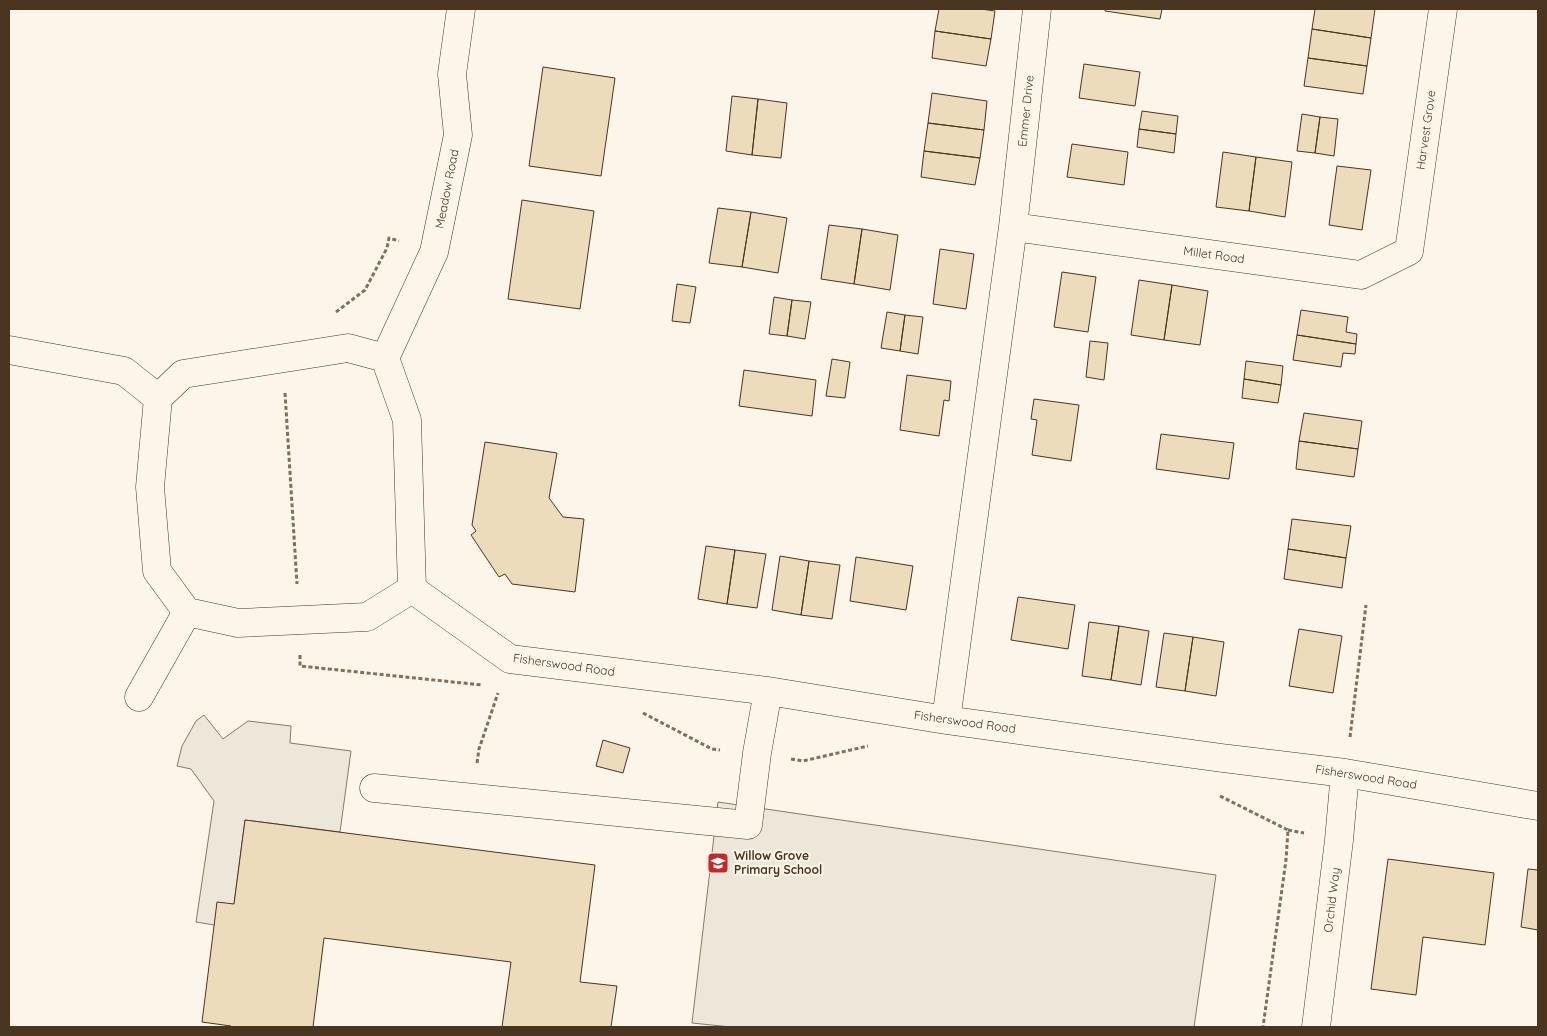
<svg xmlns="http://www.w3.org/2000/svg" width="1547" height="1036" font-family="Quicksand,sans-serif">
	<rect width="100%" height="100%" fill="#fbf6e9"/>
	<path fill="#ede7d9" stroke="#887966" d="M204,715L223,739L248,721L291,726L290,743L351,751L340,832L245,820L234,904L214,925L196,922L214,801L191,769L177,766L182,746L196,721Z
		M718,802L1216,875L1194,1027H731L692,1023Z"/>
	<path fill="#ecdcbc" stroke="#4a3520" d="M939,9H981L995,11L991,39L935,31Z
		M1105,9H1162L1160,19L1105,11Z
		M1315,9H1375L1371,38L1312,29Z
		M1312,29L1371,38L1367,66L1308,58Z
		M935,31L991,39L986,66L932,58Z
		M1308,58L1367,66L1363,94L1304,86Z
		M1084,64L1140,72L1135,106L1079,98Z
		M543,67L615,78L601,176L529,166Z
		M932,93L987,101L984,130L928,123Z
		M732,96L758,99L752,155L726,151Z
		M758,99L787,103L781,158L752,155Z
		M1142,111L1178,116L1176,134L1139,129Z
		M1302,114L1320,117L1315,153L1297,151Z
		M1320,117L1338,119L1334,156L1315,153Z
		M928,123L984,130L980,158L924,151Z
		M1139,129L1176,134L1174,153L1137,147Z
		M1072,144L1128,152L1124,185L1067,177Z
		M924,151L980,158L975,185L921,177Z
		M1223,152L1256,157L1249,211L1216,207Z
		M1256,157L1292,162L1285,217L1249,211Z
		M1337,166L1371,170L1362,230L1329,225Z
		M522,200L594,211L580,309L508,299Z
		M718,208L751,212L742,267L709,263Z
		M751,212L787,218L778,273L742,267Z
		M829,225L862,229L854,284L821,279Z
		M862,229L898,235L890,290L854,284Z
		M940,249L974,254L966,309L933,304Z
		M1062,272L1096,277L1088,332L1054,327Z
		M1139,280L1172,285L1164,340L1131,335Z
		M677,284L696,287L690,323L672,321Z
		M1172,285L1208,291L1200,345L1164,340Z
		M774,297L792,300L787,336L769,334Z
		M792,300L811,302L805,339L787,336Z
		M1301,310L1348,317L1346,332L1357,334L1356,344L1297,335Z
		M887,312L905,315L900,351L881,348Z
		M905,315L923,317L918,354L900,351Z
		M1297,335L1356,344L1355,354L1343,353L1341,367L1293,360Z
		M1090,341L1108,343L1104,380L1086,377Z
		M832,359L850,362L845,398L826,396Z
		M1246,361L1283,366L1281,385L1244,379Z
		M744,370L816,380L812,416L739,406Z
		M907,375L951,381L949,401L944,400L939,436L900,430Z
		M1244,379L1281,385L1278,403L1242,398Z
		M1034,399L1079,405L1071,461L1032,455L1037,420L1031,419Z
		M1304,413L1362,421L1358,449L1299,441Z
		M1161,434L1234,443L1229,479L1156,469Z
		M1299,441L1358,449L1354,477L1296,469Z
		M485,442L557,453L549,498L563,517L584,519L575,592L512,584L505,574L499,577L471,535L476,531L472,525Z
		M1292,519L1351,526L1346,558L1288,549Z
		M706,546L735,550L727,604L698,599Z
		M1288,549L1346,558L1342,588L1284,579Z
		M735,550L766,554L757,608L727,604Z
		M780,556L809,561L801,615L772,610Z
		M856,557L913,566L906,610L850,601Z
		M809,561L840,565L832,619L801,615Z
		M1018,597L1075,605L1068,649L1011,640Z
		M1089,622L1119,626L1111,680L1082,676Z
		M1119,626L1149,631L1141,685L1111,680Z
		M1299,629L1342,636L1333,693L1289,686Z
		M1164,633L1193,637L1185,691L1156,687Z
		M1193,637L1224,642L1216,696L1185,691Z
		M603,740L630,748L623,773L596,766Z
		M245,820L595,865L580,982L617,986L611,1027H502L511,962L324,938L313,1027H231V1026L202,1022L217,902L234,904Z
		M1388,859L1494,873L1485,945L1423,937L1416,995L1371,989Z
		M1528,869L1538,870V930L1521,927Z"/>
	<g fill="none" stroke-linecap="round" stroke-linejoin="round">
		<g stroke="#4a3520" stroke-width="29">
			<path id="minor" d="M1013,227L1361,275L1409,251L1443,9
				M348,348L385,358L407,420L412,589L367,617L238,623L187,612L157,571L150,487L158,398L183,374Z
				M9,350L124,371L158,398
				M385,358L434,252L458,135L452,74L461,9
				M412,589L510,659L768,691L946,720L1222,758L1345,773L1538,806
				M139,697L187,612
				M946,720L1013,227L1037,9
				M374,788L748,825L757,753L768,691
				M1316,1027L1339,840L1345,773"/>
		</g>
		<path stroke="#7f6f5c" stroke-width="3" stroke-dasharray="4 2.5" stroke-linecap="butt" d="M336,312L365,290L387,248L389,238L399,241
			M285,393L297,584
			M300,655V666L482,685
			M643,713L712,749L720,750
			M1350,737L1366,605
			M791,759L803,761L868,746
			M477,763L479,749L498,693
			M1220,796L1288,830L1286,860L1263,1027
			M1288,830L1304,833"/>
		<use href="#minor" stroke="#fbf6e9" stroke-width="28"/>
	</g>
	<defs>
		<g id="school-square" transform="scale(1.125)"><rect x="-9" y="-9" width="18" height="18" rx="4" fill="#c62828" stroke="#fbf6e9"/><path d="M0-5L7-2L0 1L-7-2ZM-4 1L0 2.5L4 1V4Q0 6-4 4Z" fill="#fff"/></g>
	</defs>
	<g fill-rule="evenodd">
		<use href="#school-square" x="718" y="863"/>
	</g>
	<g text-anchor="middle" stroke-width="4" stroke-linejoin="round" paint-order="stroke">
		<g font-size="12" fill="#4a3520" stroke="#fbf6e9">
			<text transform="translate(1026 111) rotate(-84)" y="4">Emmer Drive</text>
			<text transform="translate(1426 130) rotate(-82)" y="4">Harvest Grove</text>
			<text transform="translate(447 189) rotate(-79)" y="4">Meadow Road</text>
			<text transform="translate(1214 255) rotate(8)" y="4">Millet Road</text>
			<text transform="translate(564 665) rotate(8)" y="4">Fisherswood Road</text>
			<text transform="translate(965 722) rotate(8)" y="4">Fisherswood Road</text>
			<text transform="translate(1366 777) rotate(9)" y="4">Fisherswood Road</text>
			<text transform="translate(1332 900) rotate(-83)" y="4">Orchid Way</text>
		</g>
		<g font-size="12" font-weight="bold" fill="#4a3520" stroke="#fbf6e9" text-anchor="start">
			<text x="734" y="860">Willow Grove<tspan x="734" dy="14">Primary School</tspan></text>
		</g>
	</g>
	<rect width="1547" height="1036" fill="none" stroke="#4a3520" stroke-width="20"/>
</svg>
